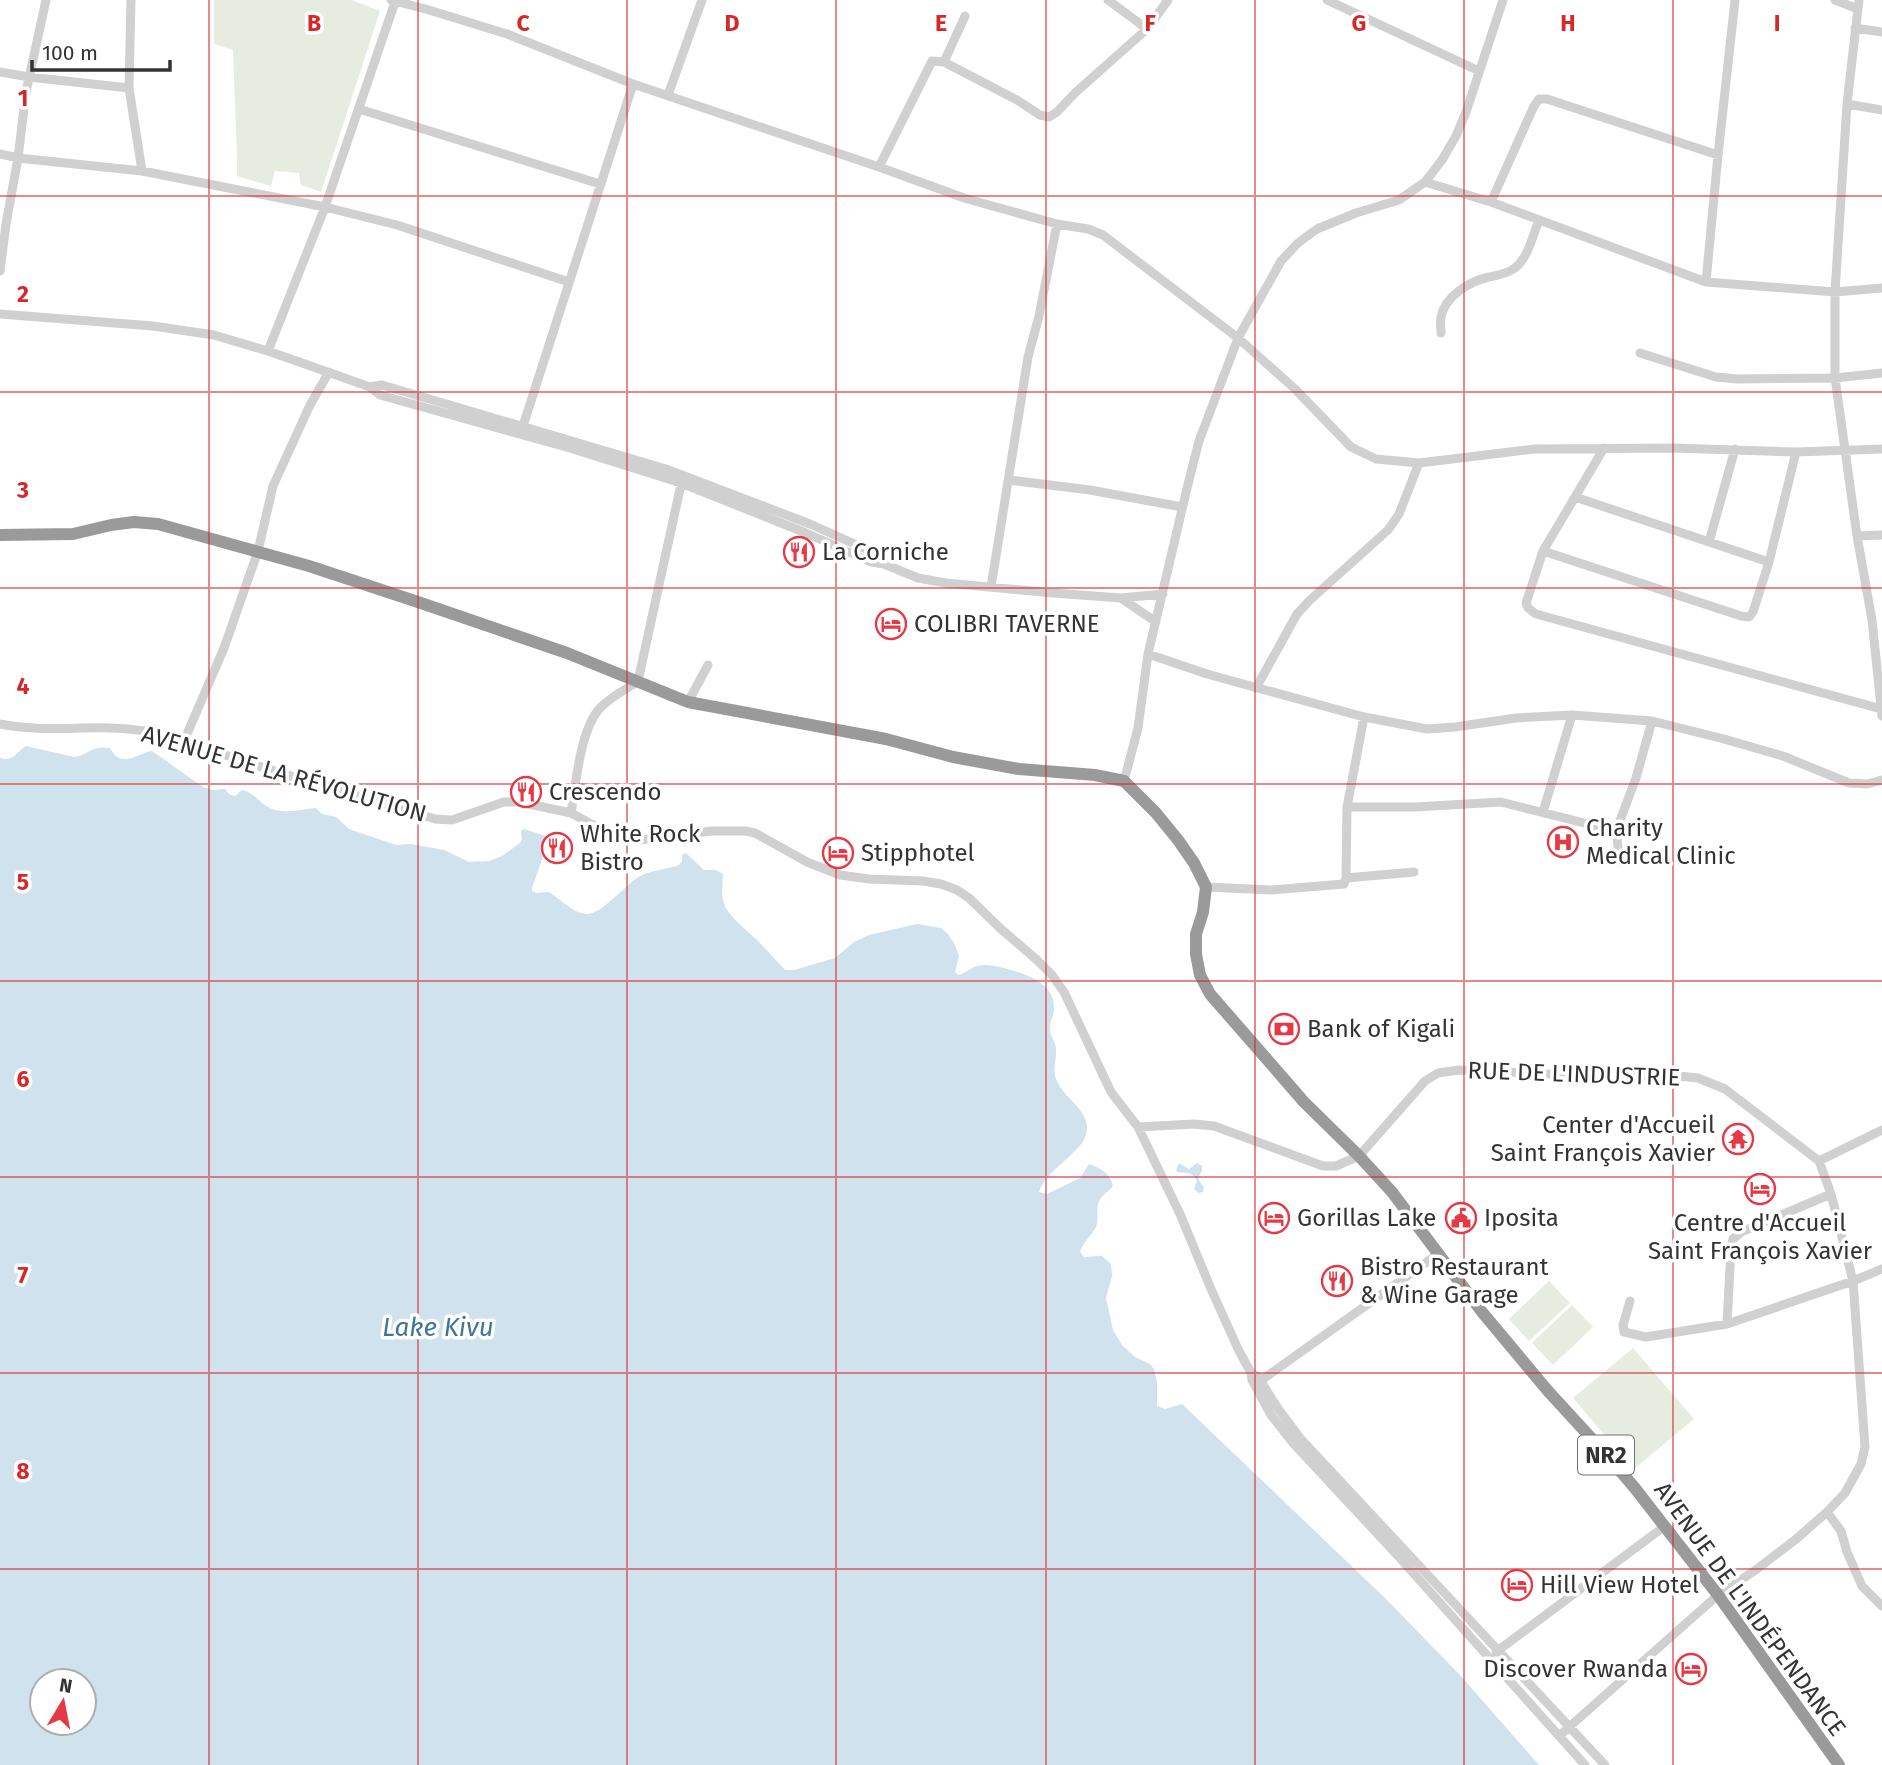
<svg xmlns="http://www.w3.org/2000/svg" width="1882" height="1765" font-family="'Fira Sans',sans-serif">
	<rect width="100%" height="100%" fill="#fff"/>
	<path fill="#e6ecdf" d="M214,0H352L380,11L321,192L301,185L299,173L275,171L271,186L237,176V156L233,50L214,44Z
		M1549,1281L1570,1303L1529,1341L1509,1319Z
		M1572,1305L1593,1327L1553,1365L1532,1343Z
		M1633,1348L1694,1419L1634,1469L1573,1398Z"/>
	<path fill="#cfe2ee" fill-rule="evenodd" d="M26,746L74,757C89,755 91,745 110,748C112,751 114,755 117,757C129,764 141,752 152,751L203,787L212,790L225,789L229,794L235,796L242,790C253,792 257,800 266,806C282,816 299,809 316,808L322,814L336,817L349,829L396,845L411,844L444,850L469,862L489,861L502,856L520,843L522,840L521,831L524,829L546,836L547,845L532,888V891L537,893L549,892C560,899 575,915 588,914C602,913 624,887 637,878C649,870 665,870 679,865L682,861V855L686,853L704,870H716L723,874L722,895L725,907L734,919L758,941L785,970H794L835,958L854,942L869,935L917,924L941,928L947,933L954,943L959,956L955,972L958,975C965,974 970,968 977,966C989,963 1003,968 1014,971C1031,976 1055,986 1054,1008C1054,1016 1049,1022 1050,1029C1050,1036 1056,1042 1056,1049C1057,1058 1053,1067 1055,1076C1061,1099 1093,1109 1086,1135C1081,1153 1047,1169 1039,1192L1047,1194L1080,1178L1089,1164C1101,1168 1110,1174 1113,1186C1108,1193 1100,1195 1098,1204C1096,1211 1099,1220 1096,1227C1091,1236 1083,1242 1080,1252L1084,1257L1102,1256L1111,1264L1112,1276L1106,1298L1113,1330L1122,1345L1135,1357L1150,1364L1154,1369L1157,1382V1406L1165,1409L1182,1404L1385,1598L1459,1674L1539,1765H0V758C14,762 16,752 26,746ZM42,1681H84V1723H42Z
		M1179,1163L1189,1169L1197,1163L1202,1166V1171L1198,1177L1200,1182L1204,1187L1203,1192L1198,1193L1194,1189L1197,1181C1192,1170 1185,1174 1177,1172L1176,1170Z"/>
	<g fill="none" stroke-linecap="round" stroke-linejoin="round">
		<path stroke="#d0d0d0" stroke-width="9" d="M131,0L129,88L142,171
			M391,0L429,10L507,34L633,84L879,167L964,198L1057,224L1088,229L1103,235L1238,338L1295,389L1351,447L1376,459L1419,463L1535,449L1674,448L1796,452L1882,449
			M1108,0L1147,29
			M1327,0L1479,71
			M1835,0L1858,9
			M1859,0L1847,104L1835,292V378L1857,536L1872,620L1882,716
			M1855,28L1882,32
			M944,62L965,16
			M0,72L29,77L129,88
			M668,95L702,0
			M1847,104L1882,110
			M359,109L600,184
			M0,154L18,158L142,171L325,207L397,225L569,282
			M879,167L932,61L944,62L1017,100L1040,115L1049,117L1057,112L1076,92L1147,29L1168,0
			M1425,182L1491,202L1706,282L1835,292L1882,288
			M1491,202L1534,106L1539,99H1547L1718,155
			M0,271L6,224L18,158L26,92L46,0
			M1706,282L1718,155L1735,0
			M0,314L153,326L214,335L268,351L370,387L380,395L570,448L681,483L806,533L871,562L884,564L918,578L946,583L1053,593L1121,598L1163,594
			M1441,333C1441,328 1440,322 1441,317C1445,296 1470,281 1489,277C1498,275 1507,274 1515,268C1528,258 1533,235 1539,220
			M268,351L325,207L395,2
			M1640,353L1716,377L1738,379L1835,378L1882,373
			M370,387L382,385L666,469L810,524L868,550L876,555L884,564
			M522,429L633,84
			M1604,448L1543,551L1526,603L1528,608L1536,614L1881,709
			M1009,480L1090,490L1182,507
			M1575,497L1769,562
			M1857,536L1882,535
			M1709,542L1735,449
			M1543,551L1741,616L1749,617L1753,612L1769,562L1796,452
			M991,587L1028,357L1039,316L1057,224
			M1121,598L1156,622
			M1148,654L1207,674L1364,717L1427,729L1455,727L1516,718L1572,715L1652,721L1724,739L1783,756L1849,783L1867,784L1882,780
			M1256,688L1297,614L1310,600L1388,530L1399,514L1419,463
			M688,702L708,665
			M0,724C47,734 96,723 144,731C179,737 212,751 246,762C308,782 372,800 435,819L452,820L504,802H519L571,813L613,836L640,840L711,831H745L755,833L807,862L840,875L869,879L923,881L941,884L957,890L969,898L1001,929L1037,960L1052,975L1064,992L1111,1092L1138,1127L1180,1214L1211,1289L1238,1349L1251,1373L1252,1380L1271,1415L1293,1443L1399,1557L1585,1765
			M184,741L224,648L258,551L273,486L310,405L329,372
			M1124,781L1138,728L1148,654L1188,484L1199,441L1238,338L1281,261L1298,243L1317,229L1356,213L1399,200L1425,182L1442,160L1456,136L1466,112L1503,0
			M1347,807H1415L1501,802L1616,831
			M1543,812L1572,715
			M571,813C576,784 580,728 601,707C611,697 626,689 638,681L682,480
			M1620,862L1616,831L1636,778L1652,721
			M1346,878L1347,807L1364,717
			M1206,887L1271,890L1344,884L1346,878L1414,872
			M1138,1127L1194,1124L1214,1126L1323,1166H1336L1359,1156L1425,1081L1438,1073L1459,1070L1548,1074L1669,1075L1698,1078L1725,1089L1819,1161L1831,1194L1853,1281L1865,1447L1861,1464L1845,1493L1827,1512L1795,1540L1757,1569L1718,1595L1559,1736
			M1819,1161L1882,1130
			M1630,1301L1623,1325L1624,1332L1646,1337L1727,1324L1853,1281L1882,1269
			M1727,1324L1731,1249L1733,1239L1741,1232L1831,1194
			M1251,1373L1258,1377L1279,1410L1300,1438L1605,1765
			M1256,1384L1438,1254
			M1827,1512L1841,1531L1847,1552L1862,1586L1882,1606
			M1496,1652L1665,1526"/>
		<path stroke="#9a9a9a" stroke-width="12" d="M0,535L73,534L111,525L134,522L158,524L309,566L418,602L567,653L688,702L886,739L953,757L1019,769L1095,775L1124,781L1156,813L1178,840L1194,863L1206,887L1203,912L1196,934V954L1200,975L1210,994L1304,1102L1359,1156L1392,1192L1482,1312L1548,1391L1603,1451L1634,1487L1718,1595L1839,1765"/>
	</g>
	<path fill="none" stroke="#d62828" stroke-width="2" stroke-opacity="0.55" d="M209,0V1765M418,0V1765M627,0V1765M836,0V1765M1046,0V1765M1255,0V1765M1464,0V1765M1673,0V1765M0,196H1882M0,392H1882M0,588H1882M0,784H1882M0,981H1882M0,1177H1882M0,1373H1882M0,1569H1882"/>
	<defs>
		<g id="restaurant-ring" transform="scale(1.575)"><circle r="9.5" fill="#fff" stroke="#e63946" stroke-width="1.5"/><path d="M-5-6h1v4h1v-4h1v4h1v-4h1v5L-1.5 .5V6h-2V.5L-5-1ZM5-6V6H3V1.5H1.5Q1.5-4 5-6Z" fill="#e63946"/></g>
		<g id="hotel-ring" transform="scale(1.575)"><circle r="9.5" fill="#fff" stroke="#e63946" stroke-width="1.5"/><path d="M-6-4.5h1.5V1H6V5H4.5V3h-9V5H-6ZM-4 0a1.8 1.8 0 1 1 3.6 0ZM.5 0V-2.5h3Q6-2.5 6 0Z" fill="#e63946"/></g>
		<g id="hospital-ring" transform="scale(1.575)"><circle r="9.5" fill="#fff" stroke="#e63946" stroke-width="1.5"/><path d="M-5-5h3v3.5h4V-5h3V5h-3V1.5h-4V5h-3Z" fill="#e63946"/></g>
		<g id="bank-ring" transform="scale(1.575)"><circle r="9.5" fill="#fff" stroke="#e63946" stroke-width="1.5"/><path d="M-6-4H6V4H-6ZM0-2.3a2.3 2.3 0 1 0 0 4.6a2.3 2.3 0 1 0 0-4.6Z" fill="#e63946"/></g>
		<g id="temple-ring" transform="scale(1.575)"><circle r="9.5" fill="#fff" stroke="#e63946" stroke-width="1.5"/><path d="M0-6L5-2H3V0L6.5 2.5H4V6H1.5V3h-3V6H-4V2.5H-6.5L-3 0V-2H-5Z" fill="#e63946"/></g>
		<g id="civic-ring" transform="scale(1.575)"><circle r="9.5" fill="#fff" stroke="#e63946" stroke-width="1.5"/><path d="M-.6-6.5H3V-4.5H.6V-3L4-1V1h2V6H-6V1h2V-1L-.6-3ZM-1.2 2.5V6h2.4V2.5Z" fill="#e63946"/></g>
	</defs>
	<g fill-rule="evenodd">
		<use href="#restaurant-ring" x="799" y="552"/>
		<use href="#hotel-ring" x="891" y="624"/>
		<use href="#restaurant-ring" x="526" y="792"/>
		<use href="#hospital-ring" x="1563" y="842"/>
		<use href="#restaurant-ring" x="557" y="848"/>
		<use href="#hotel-ring" x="838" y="853"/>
		<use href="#bank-ring" x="1284" y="1029"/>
		<use href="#temple-ring" x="1738" y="1139"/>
		<use href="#hotel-ring" x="1760" y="1189"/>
		<use href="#hotel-ring" x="1274" y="1218"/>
		<use href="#civic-ring" x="1461" y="1218"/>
		<use href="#restaurant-ring" x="1337" y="1281"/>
		<use href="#hotel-ring" x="1517" y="1585"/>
		<use href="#hotel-ring" x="1691" y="1669"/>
	</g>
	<g text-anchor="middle" stroke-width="7" stroke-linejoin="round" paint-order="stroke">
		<rect fill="#fff" stroke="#707070" stroke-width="2" x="1578" y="1435.5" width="56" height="39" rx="5"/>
		<g font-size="23" font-weight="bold" fill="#333">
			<text x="1606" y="1463">NR2</text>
		</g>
		<g font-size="24" fill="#333" stroke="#fff" text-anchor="start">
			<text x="822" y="560">La Corniche</text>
			<text x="914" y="632">COLIBRI TAVERNE</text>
			<text x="549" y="800">Crescendo</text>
			<text x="1586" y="836">Charity<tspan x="1586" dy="28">Medical Clinic</tspan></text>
			<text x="580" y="842">White Rock<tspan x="580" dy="28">Bistro</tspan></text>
			<text x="861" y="861">Stipphotel</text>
			<text x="1307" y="1037">Bank of Kigali</text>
			<text x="1715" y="1133" text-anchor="end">Center d'Accueil<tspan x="1715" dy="28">Saint François Xavier</tspan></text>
			<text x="1297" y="1226">Gorillas Lake</text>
			<text x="1484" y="1226">Iposita</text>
			<text x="1760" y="1231" text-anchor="middle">Centre d'Accueil<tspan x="1760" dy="28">Saint François Xavier</tspan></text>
			<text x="1360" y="1275">Bistro Restaurant<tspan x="1360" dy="28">&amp; Wine Garage</tspan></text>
			<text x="1540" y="1593">Hill View Hotel</text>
			<text x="1668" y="1677" text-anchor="end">Discover Rwanda</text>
		</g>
		<g font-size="24" fill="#333" stroke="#fff">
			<text transform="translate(284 774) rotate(16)" y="8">AVENUE DE LA RÉVOLUTION</text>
			<text transform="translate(1574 1074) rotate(2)" y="8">RUE DE L'INDUSTRIE</text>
			<text transform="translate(1750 1609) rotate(54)" y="8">AVENUE DE L'INDÉPENDANCE</text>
		</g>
		<g font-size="26" font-style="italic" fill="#3f7597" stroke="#fff">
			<text x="438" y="1336">Lake Kivu</text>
		</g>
	</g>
	<g font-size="23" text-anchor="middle" font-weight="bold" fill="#d62828" stroke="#fff" stroke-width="7" stroke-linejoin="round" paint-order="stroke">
		<text x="314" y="31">B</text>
		<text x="523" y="31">C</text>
		<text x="732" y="31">D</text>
		<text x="941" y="31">E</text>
		<text x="1150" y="31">F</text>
		<text x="1359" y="31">G</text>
		<text x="1568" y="31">H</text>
		<text x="1777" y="31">I</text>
		<text x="23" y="106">1</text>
		<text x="23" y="302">2</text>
		<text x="23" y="498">3</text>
		<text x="23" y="694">4</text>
		<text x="23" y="890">5</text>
		<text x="23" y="1087">6</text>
		<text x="23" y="1283">7</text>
		<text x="23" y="1479">8</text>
	</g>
	<g transform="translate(63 1702) rotate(10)"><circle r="33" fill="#ffffff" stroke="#adadad" stroke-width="2"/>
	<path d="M0-5L12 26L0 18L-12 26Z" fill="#e63946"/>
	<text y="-10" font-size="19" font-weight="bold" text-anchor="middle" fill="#333333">N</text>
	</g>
	<path d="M32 60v10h138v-10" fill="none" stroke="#333333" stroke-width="3.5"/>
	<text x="42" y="60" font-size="21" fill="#333333" stroke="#ffffff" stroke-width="5" paint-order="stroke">100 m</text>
</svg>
